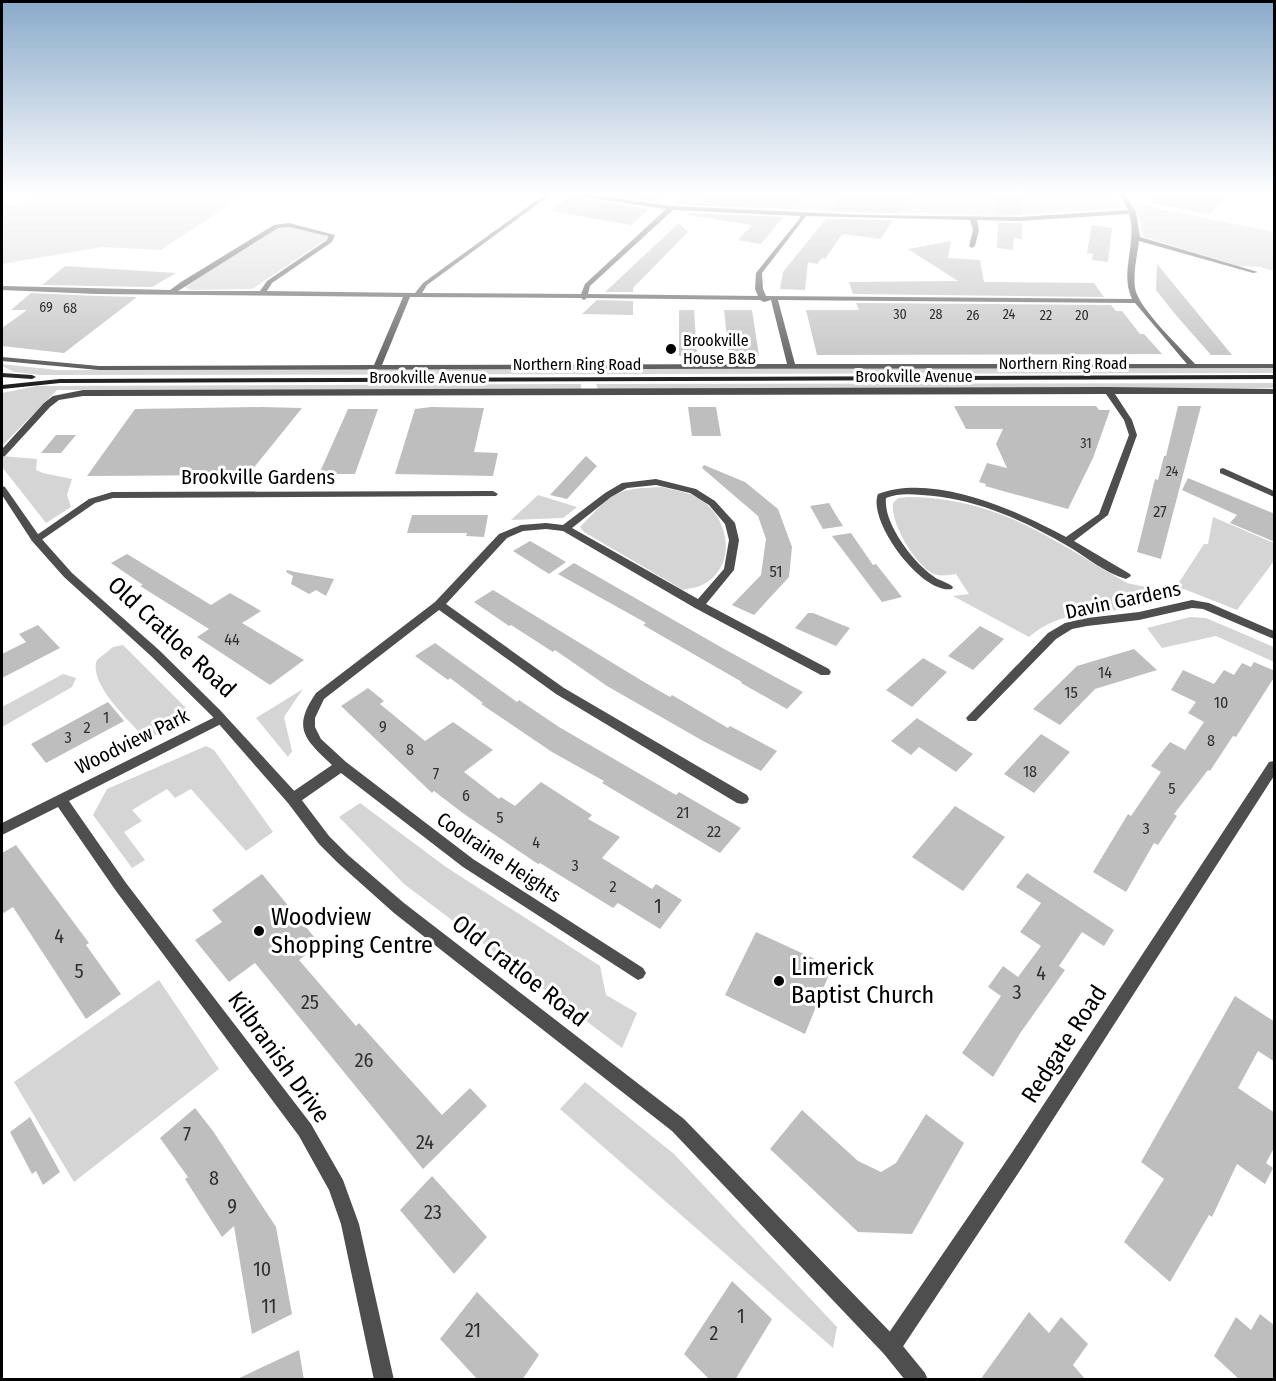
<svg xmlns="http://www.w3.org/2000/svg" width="1276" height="1381" font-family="'Fira Sans Condensed',sans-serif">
	<rect width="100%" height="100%" fill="#fff"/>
	<path fill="#d5d5d5" d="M34,195H244L161,250L102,247L2,264V206L20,205Z
		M675,195H1114L1123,208L1002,216L678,205Z
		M1135,204L1274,232V271L1260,267L1238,266L1144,237Z
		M286,227L323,234L328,238L252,289L190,290L185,287L277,228Z
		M2,364L57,370L1274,368V373L40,375L14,372L2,366Z
		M1274,383V388L1108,390L598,389L596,384Z
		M581,384V389L57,390L2,446V393L37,386Z
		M2,456L37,459L36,470L43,473L72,479L67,495L71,507L46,523L2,467Z
		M662,487C672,490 684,491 694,496C729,512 740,566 702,585C697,588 689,588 683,590L584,532L580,527C614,492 613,489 662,487Z
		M538,495L577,507L563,518L511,520Z
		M908,497C999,498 1051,539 1127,583C1144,587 1159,590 1176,587L1204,544H1208L1213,517L1274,543V561L1237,610L1184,589C1168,598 1153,604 1136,607C1096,615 1061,609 1029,637L953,596L969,594L956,574C948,575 939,577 932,573C915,564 890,523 893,503L898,498Z
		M1190,617L1206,618L1274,647V662L1216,636L1162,648L1147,628Z
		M123,645L186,708L148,742C133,724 87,684 97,660L113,647Z
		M63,674L76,678L72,687L2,727V707Z
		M303,689L284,717L292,751L288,757L256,718Z
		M206,746L214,750L273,832L246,851L191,789L175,798L167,789L132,810L142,821L124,832L145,860L132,868L93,815L107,789Z
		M360,803L446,867L600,966L606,995L637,1013L622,1048L404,884L339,817Z
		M159,980L219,1069L74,1182L14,1082Z
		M585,1082L674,1154L837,1327L833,1348L560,1109Z"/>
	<path fill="#bebebe" d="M571,195H579L584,199L649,209L631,225L551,211Z
		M608,195H665L657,202Z
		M708,195H802L790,209L697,205Z
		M843,195H909L897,213L831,211Z
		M998,195H1022V215L998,214Z
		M1152,195H1225L1210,214L1151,203Z
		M689,213L783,217L761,244L738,240L752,225L687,215Z
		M826,219L893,220L881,239L842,234L825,259L822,258L817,264L808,262L805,290L780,289L783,272Z
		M679,223L688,232L633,288V292H605Z
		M998,223H1022V239L1014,238L1013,250L997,248Z
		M1092,225L1112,228L1108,262L1092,260L1093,254L1087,253Z
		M951,241L948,258L980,260L984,282L1094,283L1104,297L853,294L849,282L958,281L908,249Z
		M1157,264L1232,355H1211L1175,314L1156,290Z
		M65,266L176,273L152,287L42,285Z
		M31,293L97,296L137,297L64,353L2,346V328L27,310H11Z
		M597,300L633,301V315L582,314Z
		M856,303L1111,305L1116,311H1122L1140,334H1144L1162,354L817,355L806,310H859Z
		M679,310H694L697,356H679Z
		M724,310H752L759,356H729Z
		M954,406H1096L1099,410H1110L1093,458L1068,509L985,486L986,484L979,482L987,463L1007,468L996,444L1003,429H966Z
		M1178,406H1201L1161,559L1137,552L1155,479L1158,480L1164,456H1166Z
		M262,407L302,408L248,475L87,476L135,409Z
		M431,407L484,408L474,452L498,453L493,476L395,474L415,409Z
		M688,407H716L721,436H692Z
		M348,409H378L355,474H319Z
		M56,435H76L61,453H41Z
		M586,456L597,466L567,499L550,495Z
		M704,465L745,482L778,509L792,547L789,577L754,615L732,605L761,575L766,539L758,516L702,468Z
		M1188,478L1275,514V542L1230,523L1237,515L1182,490Z
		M829,503L836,515L843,526L823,529L810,506Z
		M412,515H488L484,537L466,536L467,533H407Z
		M851,533L873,565L876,564L902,597L882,602L832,536Z
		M530,541L551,553L566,562L549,574L513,551Z
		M127,554L211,605L230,593L261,611L242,623L304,660L270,685L197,637L209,629L140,586L143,585L111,563Z
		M574,563L726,650L803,692L787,709L741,683L742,682L643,625L646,623L558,574Z
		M287,570L295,572L334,579L326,596L316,590L309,594L291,584L293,576L286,572Z
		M493,590L644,682L670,697L672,695L728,728L730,726L777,751L761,771L703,741L607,686L555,650L553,652L511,625L509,626L474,602Z
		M808,613H813L850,628L836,646L795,628Z
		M38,625L60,648L2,678V654L26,642L19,634Z
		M980,626L1004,639L973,670L948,656Z
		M435,643L517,702L519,700L559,727L676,795L679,792L741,828L720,853L602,783L604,781L552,752L481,704L483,703L450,678L448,680L415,656Z
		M1134,649L1157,670L1095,689L1060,725L1033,709L1077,666Z
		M923,658L947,672L912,707L886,690Z
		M1254,662L1275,671V676L1236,737L1233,736L1210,771L1208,770L1174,814L1177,816L1158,845L1154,843L1126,892L1093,872L1128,814L1131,816L1161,772L1151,766L1170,742L1185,750L1204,722L1188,713L1196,702L1171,690L1183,670L1214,684L1224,670L1234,675L1242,663L1251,667Z
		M368,688L384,701L380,704L425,741L453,722L493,750L464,772L499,799L501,797L515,806L541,782L592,815L588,819L620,837L602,858L652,889L656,884L682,900L660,929L618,903L613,908L540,863L538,864L464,814L434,791L432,793L341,706Z
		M108,702L124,721L46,763L31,744Z
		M917,718L973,754L956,772L919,747L911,755L891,741Z
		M1041,734L1070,752L1034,793L1004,774Z
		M955,806L1005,837L963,891L912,857Z
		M16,845L89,943L86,945L121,994L86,1019L13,907L2,914V853Z
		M1027,873L1114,930L1104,946L1082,932L1059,966L1065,970L1021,1032L993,1077L962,1053L1001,996L988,987L1003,966L1018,977L1041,946L1020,932L1041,903L1016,887Z
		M262,874L320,944L299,960L356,1026L359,1023L442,1115L470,1088L487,1106L423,1169L255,963L229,982L195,940L222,922L212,910Z
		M756,932L832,967L805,1034L725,995Z
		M1235,996L1275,1022V1062L1258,1051L1238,1088L1275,1113V1146L1266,1163L1273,1168L1265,1184L1237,1164L1212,1217L1209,1215L1170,1282L1124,1242L1164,1179L1141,1162Z
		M195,1108L213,1131L276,1227L292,1314L252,1334L234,1226L222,1237L185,1179L188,1177L160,1138Z
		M802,1110L858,1161L881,1172L896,1163L926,1114L964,1143L912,1234L858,1232L770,1149Z
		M30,1117L60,1172L43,1185L36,1171L32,1174L10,1132Z
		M432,1176L487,1237L454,1274L400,1210Z
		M732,1281L772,1319L735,1380H710L684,1354Z
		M477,1292L539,1355L522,1380H478L440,1339Z
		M1029,1312L1049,1333L1061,1317L1088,1344L1073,1365L1086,1380H980Z
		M1260,1314L1275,1326V1380H1240L1214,1356L1236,1317L1251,1330Z
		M299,1350L304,1380H235Z"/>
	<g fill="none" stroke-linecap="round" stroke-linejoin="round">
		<path fill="#4e4e4e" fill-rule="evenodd" d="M544,195H550L427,285L422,293L581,294L585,284L666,209L584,197L581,195H594L671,206L864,215L1019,217L1128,210L1120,195H1126L1136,212L1140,237L1258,272L1253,273L1139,241C1137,257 1133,272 1135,288C1138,308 1180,347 1195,364H1274V368L99,370L2,361V357L99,366L374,365L403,297L97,294L2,290V286L170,290L181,282L274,225L289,223L335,235L332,242L272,283L267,291L415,293L423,283ZM673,210L800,216V218L756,273L755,289L758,296L588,294L590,286ZM1129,214C1138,242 1119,272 1132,299L766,296L763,289L762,273L806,216L970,220L973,230L969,246L972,248L975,246L979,230L977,220L1019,221ZM289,227L328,236L327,240L267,281L260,291H178L278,228ZM410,297L581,298L584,300L587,298L760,300L764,302L771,300L787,364L382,365ZM778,300L1135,303L1187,364H795Z
			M1108,387L1274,389V394H1115L1132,420L1137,435L1108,515L1074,541L1130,574L1131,576L1126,579C1105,573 1085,556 1066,545C1021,519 974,498 922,495C910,494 898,493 886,498C883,523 913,562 933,576C939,581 948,582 953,587L952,589C922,595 867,521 878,494C934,473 1016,510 1066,537L1099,514L1129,435L1124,420L1106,394L83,396L59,400L50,407L5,456L2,457V449L44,403L53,396L83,390Z
			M1223,468L1274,491V497L1220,473V469Z
			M656,479L696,489L715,501L735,523L739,540L734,570L706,604L829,669L831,672L829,675H821L695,608L563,531L546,529L523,531L507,538L446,604L564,688L747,795L749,799L747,803L742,804L737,803L556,694L439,610L324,699L315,718V727L321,739L346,762L473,859L643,968L646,973L643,978L638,980L463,867L341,773L298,803L293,804L288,803L286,799L288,795L332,765C304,739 292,728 316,693L435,602L499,534L521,525L546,523L563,525L605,493L622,483ZM656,485L690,493L709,505L725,524L729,540L724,569L698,599L572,528L611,497L627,488Z
			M493,491L498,494L496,496L113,498L95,503L40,541H32L31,539L89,499L112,492Z
			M1192,600L1209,603L1274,631V639L1203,609L1192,608L1139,620L1087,626L1072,629L1056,639L976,721H968L966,718L1048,633L1065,623L1087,618L1139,612Z
			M221,714L225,716L227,719L225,722L69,801L126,883L311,1124L343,1180L359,1224L394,1380H374L341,1224L329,1190L299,1136L116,891L58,807L2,835V823Z
			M1274,761V776L1023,1166L898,1354L891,1357L884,1354L881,1347L884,1340L1011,1154L1269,762Z"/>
		<path fill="#4e4e4e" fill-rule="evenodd" d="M2,486L5,487L40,537L72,573L159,650L219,709L298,795L329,836L348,855L404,903L684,1119L898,1340L925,1373L928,1380H905L884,1354L672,1131L394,913L338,863L319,844L288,803L211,715L151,656L64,577L32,541L2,495Z"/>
		<path fill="#1b1b1b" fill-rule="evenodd" d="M2,373L32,375L36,377L32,379L2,377Z
			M1274,375V379L60,383L2,389V385L60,379Z"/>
	</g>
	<linearGradient id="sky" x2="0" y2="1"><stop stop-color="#89aaca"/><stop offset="0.5" stop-color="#fff"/><stop offset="1" stop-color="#fff" stop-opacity="0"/></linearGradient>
	<rect width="1276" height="388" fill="url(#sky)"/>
	<g fill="#000" stroke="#fff" stroke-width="2">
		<circle cx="671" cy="349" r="6"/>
		<circle cx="259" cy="931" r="6"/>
		<circle cx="779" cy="981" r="6"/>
	</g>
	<g text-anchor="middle" stroke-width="6" stroke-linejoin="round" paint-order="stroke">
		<g font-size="14" fill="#303030">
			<text x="46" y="312">69</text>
			<text x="70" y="313">68</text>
			<text x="900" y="319">30</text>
			<text x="936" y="319">28</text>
			<text x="1009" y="319">24</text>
			<text x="973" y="320">26</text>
			<text x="1046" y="320">22</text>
			<text x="1082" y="320">20</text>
			<text x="1086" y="448">31</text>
			<text x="1172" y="476">24</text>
		</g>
		<g font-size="16" fill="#000" stroke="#fff" text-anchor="start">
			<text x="683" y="346">Brookville<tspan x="683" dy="18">House B&amp;B</tspan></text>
		</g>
		<g font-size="16" fill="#000" stroke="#fff">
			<text x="1063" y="369">Northern Ring Road</text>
			<text x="577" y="370">Northern Ring Road</text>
			<text x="914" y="382">Brookville Avenue</text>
			<text x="428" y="383">Brookville Avenue</text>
		</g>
		<g font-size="16" fill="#303030">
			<text x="1160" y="517">27</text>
			<text x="776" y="577">51</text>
			<text x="232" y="645">44</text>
			<text x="1105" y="678">14</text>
			<text x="1071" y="698">15</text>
			<text x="1221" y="708">10</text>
			<text x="106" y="723">1</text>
			<text x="383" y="732">9</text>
			<text x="87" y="733">2</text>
			<text x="68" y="743">3</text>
			<text x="1211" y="746">8</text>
			<text x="410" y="755">8</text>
			<text x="1030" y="777">18</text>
			<text x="436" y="779">7</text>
			<text x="1172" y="794">5</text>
			<text x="466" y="801">6</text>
			<text x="683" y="818">21</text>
			<text x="500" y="823">5</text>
			<text x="1146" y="834">3</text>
			<text x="714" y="837">22</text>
			<text x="536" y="848">4</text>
			<text x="575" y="871">3</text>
			<text x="613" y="892">2</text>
		</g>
		<g font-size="20" fill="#000" stroke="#fff">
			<text x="258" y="484">Brookville Gardens</text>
			<text transform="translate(1123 600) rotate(-12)" y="7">Davin Gardens</text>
			<text transform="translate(132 741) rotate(-26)" y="7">Woodview Park</text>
			<text transform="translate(499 857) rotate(34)" y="7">Coolraine Heights</text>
		</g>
		<g font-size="20" fill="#303030">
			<text x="658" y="913">1</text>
			<text x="59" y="943">4</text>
			<text x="79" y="978">5</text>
			<text x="1041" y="980">4</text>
			<text x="1017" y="999">3</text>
			<text x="310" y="1009">25</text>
			<text x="364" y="1067">26</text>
			<text x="187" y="1141">7</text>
			<text x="425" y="1149">24</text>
			<text x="214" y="1185">8</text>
			<text x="232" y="1213">9</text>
			<text x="433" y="1219">23</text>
			<text x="262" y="1276">10</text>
			<text x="269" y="1313">11</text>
			<text x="741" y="1323">1</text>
			<text x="473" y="1337">21</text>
			<text x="714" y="1340">2</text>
		</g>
		<g font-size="24" fill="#000" stroke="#fff">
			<text transform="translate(172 637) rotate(43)" y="8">Old Cratloe Road</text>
			<text transform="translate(520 971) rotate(38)" y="8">Old Cratloe Road</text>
			<text transform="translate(1064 1044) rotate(-57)" y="8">Redgate Road</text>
			<text transform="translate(279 1057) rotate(54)" y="8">Kilbranish Drive</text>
		</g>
		<g font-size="24" fill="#000" stroke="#fff" text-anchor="start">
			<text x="271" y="925">Woodview<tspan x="271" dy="28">Shopping Centre</tspan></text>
			<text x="791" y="975">Limerick<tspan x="791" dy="28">Baptist Church</tspan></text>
		</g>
	</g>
	<rect width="1276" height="1381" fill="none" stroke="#000000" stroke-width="6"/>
</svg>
